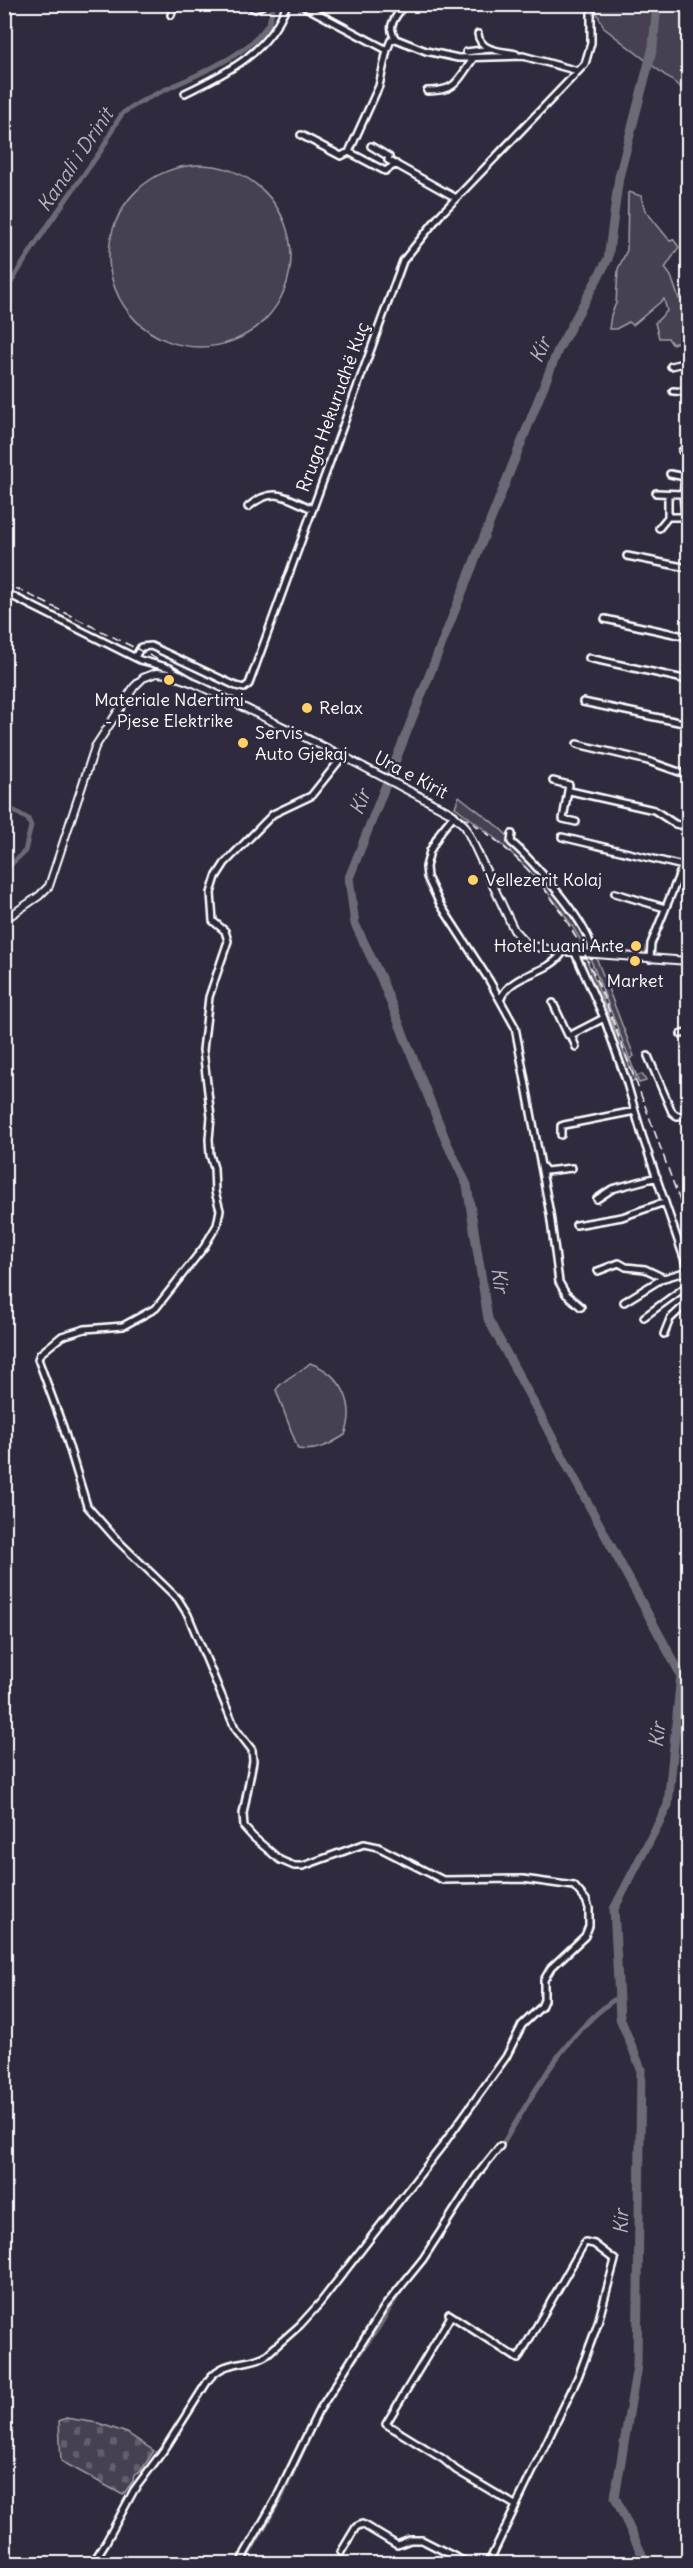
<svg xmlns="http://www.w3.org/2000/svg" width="693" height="2568" font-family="Delius,sans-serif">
	<defs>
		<pattern id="cemetery-stones" width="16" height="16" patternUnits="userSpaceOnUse" patternTransform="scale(1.5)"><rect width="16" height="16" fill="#464152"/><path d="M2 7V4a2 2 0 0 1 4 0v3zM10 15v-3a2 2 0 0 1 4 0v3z" fill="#625e6c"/></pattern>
	</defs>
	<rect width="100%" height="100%" fill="#2f2a3d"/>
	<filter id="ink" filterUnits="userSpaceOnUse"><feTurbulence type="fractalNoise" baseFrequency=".0167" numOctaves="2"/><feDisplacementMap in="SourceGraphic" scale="12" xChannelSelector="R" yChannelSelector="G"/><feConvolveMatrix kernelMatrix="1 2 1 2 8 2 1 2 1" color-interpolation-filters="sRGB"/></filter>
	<g filter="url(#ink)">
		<path fill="#464152" stroke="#a2a0a8" stroke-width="1.5" d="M593,5H688V93L604,28Z
			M109 256a91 91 0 1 1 182 0a91 91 0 1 1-182 0Z
			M629,192L641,196L645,210L670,241L673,239L679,247L665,268L671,276L679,299L688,295V339L672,344L668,338H659L655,323L667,311L664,299L633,325L629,322L616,329H609L611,315L616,303L618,269L627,250L628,193Z
			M459,796C476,810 494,822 509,837C543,868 570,909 591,949L585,948C553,889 509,846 455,807Z
			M596,957L634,1056L629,1059L637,1076L642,1074L646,1081L639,1083L590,958Z
			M586,958L635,1080L629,1083L581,959Z
			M310,1363C341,1374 357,1403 345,1435C329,1445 317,1452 298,1449L276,1390C282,1379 300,1373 310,1363Z"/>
		<path fill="url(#cemetery-stones)" stroke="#a2a0a8" stroke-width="1.5" d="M66,2418L98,2423L127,2433L154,2451L140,2472L134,2475L133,2481L123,2495L61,2461L59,2421Z"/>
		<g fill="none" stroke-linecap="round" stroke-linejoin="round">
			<path stroke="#6d6a77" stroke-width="5" d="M4,294C33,245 67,198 100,152C109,139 113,125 123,113C160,85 247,64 269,22C271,17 272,10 274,4
				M4,805L28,819L31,826L25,851L4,871
				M499,2150C534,2094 563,2034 619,1996
				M437,2242L486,2167
				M346,2372L378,2328L404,2285
				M244,2562L282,2496L309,2437"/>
			<path stroke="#6d6a77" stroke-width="9" d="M650,2564L645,2561L615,2497L637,2366L641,2069L620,2018L614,1909L668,1805L681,1675L488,1319L467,1185L446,1141L381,978L355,924L349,878L558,350L608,259L619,177L653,47L657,4"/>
			<g stroke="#fff" stroke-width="10">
				<path id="minor" d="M246,4L255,9L265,4
					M300,4L387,50
					M171,15L175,4
					M478,34C480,52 503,51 516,54
					M396,39C385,25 397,17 404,4
					M466,52L490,49
					M427,91C457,91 457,81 473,59
					M185,93C229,72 269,52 287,4
					M301,135L341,156L349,152L385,171L396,164
					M371,146L389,157L388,160L456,198
					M349,152L379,86L387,50L391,40L396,39L426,51L458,58L523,56L578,71
					M671,366L688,362
					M673,391L688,392
					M682,451L688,450
					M670,474L685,477
					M688,474L685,477L683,494L685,517H688
					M656,493L683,494
					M668,494V517H685
					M248,507C274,485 286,498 313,509
					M659,528L668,517
					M627,556L688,568
					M4,592L140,660L170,668L192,681
					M605,619L688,637
					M135,657L141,647L151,646L236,686L244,688L249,684L403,261L440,215L585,64L591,43V4
					M589,658L688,680
					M583,702L688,724
					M577,744L648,761L688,775
					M553,781L569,785L563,819L576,822
					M570,791L654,810L675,824L688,827
					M454,815L441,831L430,851L426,867L427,877L440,904L489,980L515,1027L550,1214L559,1282L566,1294L581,1307
					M512,834L511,842C531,858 595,930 592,954
					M562,837L683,866
					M615,893L665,908
					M575,953L604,1018L626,1080L642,1135L688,1270
					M650,959L651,944L688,853
					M500,1000C512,971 548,976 563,952
					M553,1003L568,1035H571L576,1047
					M681,1034L688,1033
					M571,1035L604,1018
					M648,1056L672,1112L677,1116L688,1115
					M561,1135V1126L564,1125L635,1111
					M542,1166L546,1171L572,1168
					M597,1199L612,1189L657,1177
					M576,1225L622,1217L665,1202
					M598,1271L619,1263L626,1267L645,1269L664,1278L688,1271
					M624,1302L663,1278
					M644,1317L688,1285
					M664,1334L670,1319L688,1302
					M449,2314L518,2359L585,2242L594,2244L615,2260L597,2326L578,2377L488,2564
					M451,2316L386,2424L443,2459L456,2470L515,2505
					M341,2552L356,2527L362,2524L397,2545L410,2540H422L469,2564
					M92,2564L106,2542L134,2490L166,2447L209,2379C225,2359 245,2366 265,2356L300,2325L320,2303L442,2146L506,2057L522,2025L541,2007L544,2000V1980L551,1968L585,1936L589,1926V1908L586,1900L574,1886L523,1879L443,1880L378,1847L364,1844L303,1866H294L280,1860L253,1837L244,1827L243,1814L253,1761L252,1750L235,1728L188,1615L178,1599L117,1540L87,1506L63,1427L38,1359L40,1354L62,1336L85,1329L123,1326L156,1308L204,1247L217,1225L220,1210L215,1192L214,1168L210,1155L209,1139L211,1117L203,1050L209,997L228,941L225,931L213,921L211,893L216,877L225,863L273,814L311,796L343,756
					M242,2564L245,2553L277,2497L318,2412L331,2392L385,2306L423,2259L477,2175L500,2146"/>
			</g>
			<g stroke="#fff" stroke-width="10">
				<path id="major" d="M4,920L39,896L49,886L95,747L134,687L143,678L156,673L168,674L196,684L343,756L451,813L465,826L514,930L528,945L556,951L688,961"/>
			</g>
			<use href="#minor" stroke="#2f2a3d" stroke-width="5"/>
			<use href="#major" stroke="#2f2a3d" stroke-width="6"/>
			<path stroke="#fff" stroke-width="1.5" stroke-dasharray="9 4.5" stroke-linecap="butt" d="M4,582L429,796C472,820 511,848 542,886C584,938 605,1000 628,1061C649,1115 668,1169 688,1223"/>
		</g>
	</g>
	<g fill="#ffd166" stroke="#2f2a3d" stroke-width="2">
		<circle cx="169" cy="680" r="6"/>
		<circle cx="307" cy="708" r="6"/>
		<circle cx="243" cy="743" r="6"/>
		<circle cx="473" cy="880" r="6"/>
		<circle cx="636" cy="946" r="6"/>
		<circle cx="635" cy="961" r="6"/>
	</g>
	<g text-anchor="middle" stroke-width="5" stroke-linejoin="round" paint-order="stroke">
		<g font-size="18" fill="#fff" stroke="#2f2a3d">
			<text transform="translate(333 407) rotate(-70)" y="6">Rruga Hekurudhë Kuç</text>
			<text transform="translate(411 775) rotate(28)" y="6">Ura e Kirit</text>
		</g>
		<g font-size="18" fill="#fff" stroke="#2f2a3d" text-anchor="start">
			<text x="169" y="706" text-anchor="middle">Materiale Ndertimi<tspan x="169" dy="21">- Pjese Elektrike</tspan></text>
			<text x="319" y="714">Relax</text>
			<text x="255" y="739">Servis<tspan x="255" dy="21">Auto Gjekaj</tspan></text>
			<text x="485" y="886">Vellezerit Kolaj</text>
			<text x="624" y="952" text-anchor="end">Hotel Luani Arte</text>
			<text x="635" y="987" text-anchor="middle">Market</text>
		</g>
		<g font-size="20" font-style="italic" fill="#b6b4bb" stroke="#2f2a3d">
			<text transform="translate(75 160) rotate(-56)" y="7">Kanali i Drinit</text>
			<text transform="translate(540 350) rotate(-66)" y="7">Kir</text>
			<text transform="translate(360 802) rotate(-68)" y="7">Kir</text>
			<text transform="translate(500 1280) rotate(81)" y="7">Kir</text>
			<text transform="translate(657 1735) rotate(-84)" y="7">Kir</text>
			<text transform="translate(621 2222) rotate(-89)" y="7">Kir</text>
		</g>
	</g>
	<rect width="693" height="2568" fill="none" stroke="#2f2a3d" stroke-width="24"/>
	<rect x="12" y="12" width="669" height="2544" fill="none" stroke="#fff" stroke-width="2" filter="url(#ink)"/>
</svg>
